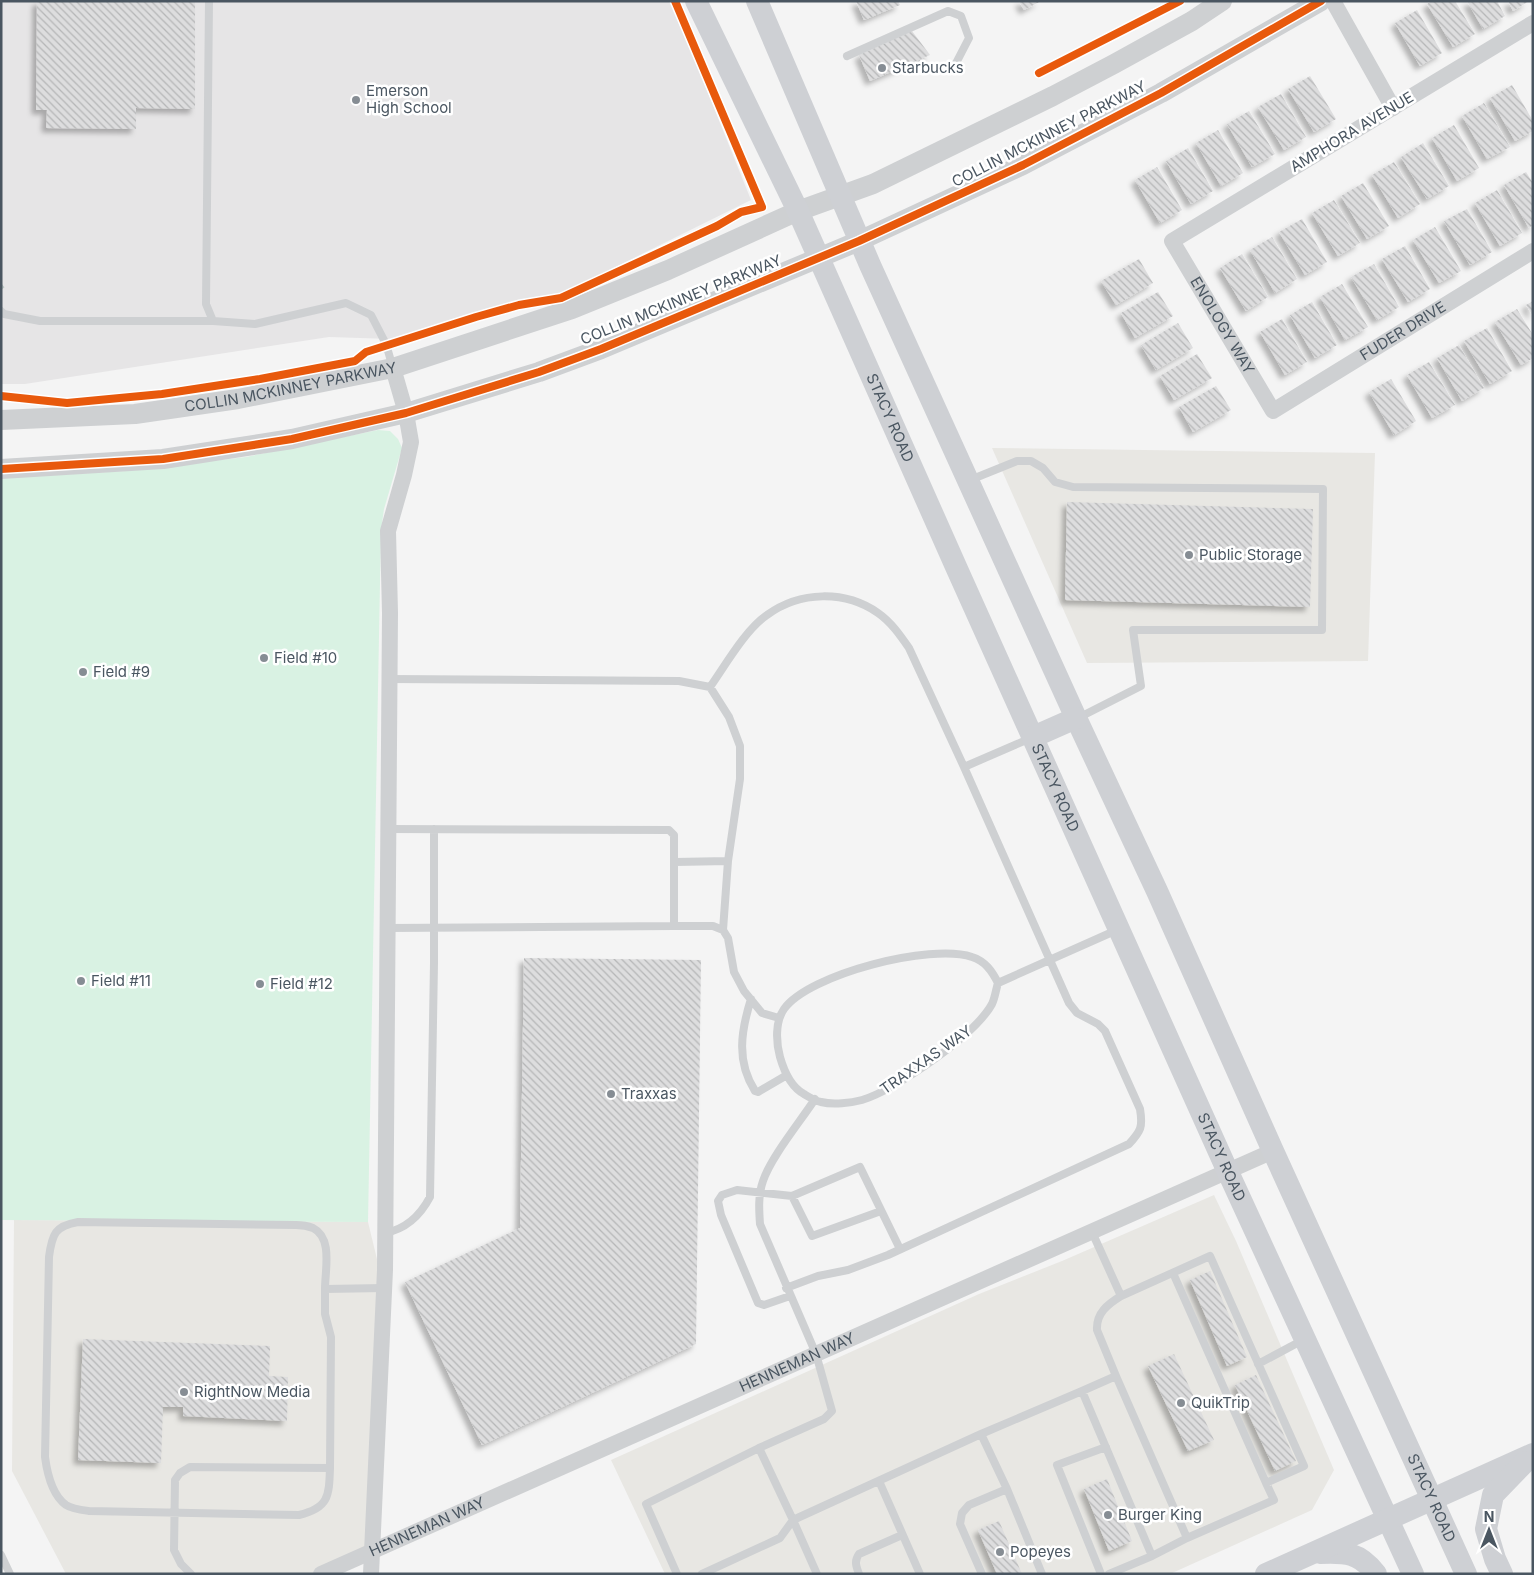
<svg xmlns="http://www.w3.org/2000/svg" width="1534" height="1575" font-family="Inter,sans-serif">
	<defs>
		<pattern id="building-back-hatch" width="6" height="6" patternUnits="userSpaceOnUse" patternTransform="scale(1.25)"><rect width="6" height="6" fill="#ddddde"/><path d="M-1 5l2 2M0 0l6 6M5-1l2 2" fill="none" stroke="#b5b6b7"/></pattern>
		<filter id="shadow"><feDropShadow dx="-4.5" dy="4.5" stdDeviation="2.5" flood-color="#0004"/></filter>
	</defs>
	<rect width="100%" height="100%" fill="#f4f4f4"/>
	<path fill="#e8e7e3" d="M992,448L1375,453L1368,661L1087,663Z
		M1214,1195L1236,1241L1334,1470L1312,1510L1170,1574H665L611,1460L979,1294L1062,1261Z
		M14,1220L368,1222L384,1288L371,1552L312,1574H66L12,1471Z"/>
	<path fill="#e6e5e6" d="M1,1H671L751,200L559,295L422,340L329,337L25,384H1Z"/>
	<path fill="#d9f2e3" d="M378,430L390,431L398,439L402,448L384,509L381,530L368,1222L1,1220V478L126,471L246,457Z"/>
	<path fill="url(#building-back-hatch)" filter="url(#shadow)" d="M37,1H195V109L136,108V129L46,128L47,110H36Z
		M856,1H898L900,5L864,20Z
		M1019,1H1041L1024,10Z
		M1432,1H1455L1475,34L1453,47L1427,4Z
		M1467,1H1497L1505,16L1483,29Z
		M1508,1H1529L1513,11Z
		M1417,10L1442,53L1420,66L1395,23Z
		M912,31L930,55L870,81L859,55Z
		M1310,76L1336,119L1314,132L1288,89Z
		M1512,85L1533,121V131L1515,141L1490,98Z
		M1281,94L1306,137L1284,150L1258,107Z
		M1484,103L1510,147L1487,159L1462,116Z
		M1249,111L1275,154L1252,167L1227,124Z
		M1454,125L1479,168L1457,181L1432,138Z
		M1218,130L1243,173L1221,186L1196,143Z
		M1423,143L1449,186L1427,199L1401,157Z
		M1188,148L1213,191L1191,204L1166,161Z
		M1394,162L1420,204L1398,218L1372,175Z
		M1157,167L1182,210L1160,223L1135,180Z
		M1526,172L1533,183V225L1529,228L1504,185Z
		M1363,183L1389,226L1367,239L1341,196Z
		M1497,190L1522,233L1500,246L1475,203Z
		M1334,200L1360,243L1338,256L1312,213Z
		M1467,209L1492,252L1470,265L1444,221Z
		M1302,219L1327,262L1305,275L1279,232Z
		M1435,227L1461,271L1439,283L1413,240Z
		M1272,237L1297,279L1275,293L1250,250Z
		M1405,246L1430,289L1408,302L1382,259Z
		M1242,254L1268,297L1246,311L1220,268Z
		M1139,259L1153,283L1116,305L1101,281Z
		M1374,264L1399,307L1377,320L1351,277Z
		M1342,284L1368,327L1345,340L1320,297Z
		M1158,292L1173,316L1135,338L1121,313Z
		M1533,301V316L1526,305Z
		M1312,302L1337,345L1315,358L1290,315Z
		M1517,309L1533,335V358L1521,365L1495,322Z
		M1282,319L1307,362L1285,375L1260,332Z
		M1178,323L1193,348L1156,370L1141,345Z
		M1487,328L1512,371L1490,384L1464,341Z
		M1459,345L1484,388L1462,401L1437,358Z
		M1197,354L1212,378L1174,400L1160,376Z
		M1429,362L1455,405L1432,418L1407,375Z
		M1391,379L1416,421L1394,435L1369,392Z
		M1216,386L1231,410L1193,432L1179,407Z
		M1067,502L1313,509L1310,607L1065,600Z
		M524,958L701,960L696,1344L482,1445L405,1282L520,1228Z
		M1210,1271L1247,1357L1227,1366L1190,1280Z
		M83,1339L270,1346L269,1376L288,1377L287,1421L183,1416V1407H163L161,1463L78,1460Z
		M1174,1354L1214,1440L1188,1451L1148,1366Z
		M1256,1375L1296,1461L1275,1471L1235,1385Z
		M1107,1479L1132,1541L1109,1551L1084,1489Z
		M999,1521L1022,1574H997L978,1530Z"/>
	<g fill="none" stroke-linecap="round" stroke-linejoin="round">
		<path stroke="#bcc7c4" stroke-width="2.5" stroke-dasharray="4 2.5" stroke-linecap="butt" d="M1,285L5,290"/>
		<path stroke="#ced0d2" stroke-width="8" d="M209,1L206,304L213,321L255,324L346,303L371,315L386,344L393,368
			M847,56L948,11L961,16L969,38L954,67
			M1,311L4,314L40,321H213
			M970,480L1017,461H1031L1043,468L1055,482L1073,487L1323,489L1322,630H1133L1141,686L1078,718
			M389,679L679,681L710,687C725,666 745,630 767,615C800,591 845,590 878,613C891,622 900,635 909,648L964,767
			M710,687L729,717L740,746V779L728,861L723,930
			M675,862L728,861
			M674,926H713L723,930L728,938L734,972L744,991L762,1013L779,1018
			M388,928L674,926V835L669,830L389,829
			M998,983C992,971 985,961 972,957C931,943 809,974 784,1009C775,1022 776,1042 780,1057C784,1071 791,1087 804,1094C809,1097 815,1101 821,1102C833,1105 851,1103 862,1100C896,1090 975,1035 992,1004C995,998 996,989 998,983L1117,930
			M751,999C741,1031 736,1061 755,1091L758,1092L787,1075
			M792,1196L812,1236L881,1211
			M1092,1232L1121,1296L1210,1256L1304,1466L1266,1483L1173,1273
			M385,1233C406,1229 420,1216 430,1197L434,963V829
			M786,1288L818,1276L848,1270L888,1255L1129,1144C1141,1131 1143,1127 1140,1109L1105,1031L1098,1024L1077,1013L1069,1003L964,767L1031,738
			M325,1289C325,1270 333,1238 313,1228C308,1226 301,1225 296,1225L78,1222C55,1226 52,1234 49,1257L45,1457C47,1472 52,1495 66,1505C72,1509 81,1510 89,1511L299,1515C329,1508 329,1496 330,1468
			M790,1296L764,1305L758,1303L721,1215L718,1201L722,1195L737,1190L792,1196L860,1167L900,1249
			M1258,1364L1303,1340
			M1116,1376L1097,1330C1096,1313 1108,1304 1121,1296
			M1082,1391L1116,1376L1187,1538
			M759,1448L824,1419L832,1411L816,1354L760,1224C759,1210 758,1195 763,1181C771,1157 800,1122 815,1099
			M879,1481L920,1574
			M1,1555L10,1574
			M1152,1556L1187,1538L1274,1500L1266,1483
			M191,1574L181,1564L174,1550L175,1480L180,1473L190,1467L330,1468L331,1337L325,1314V1289L384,1288
			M677,1574L646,1504L759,1448L793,1520L780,1538L702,1574
			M817,1574L793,1520L981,1434
			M859,1574C856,1566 854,1561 859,1554L902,1535
			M982,1574L960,1524L962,1513L969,1505L1007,1489
			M1042,1574L1007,1489L981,1434L1082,1391L1152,1556L1109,1574
			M1101,1574L1057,1465L1106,1447"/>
		<g stroke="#ced0d2" stroke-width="16">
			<path d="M1333,1L1393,108"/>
			<path id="s1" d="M1533,23L1172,241L1273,411L1533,251"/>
			<path id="s2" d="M321,1574L1273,1151"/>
			<path d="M371,1574L385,1270L390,613L388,531L404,475L411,442L406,413L393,368"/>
		</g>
		<g stroke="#ced0d2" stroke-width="20">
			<path id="s3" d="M1,420L135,414L238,399L393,368L572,309L668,270L798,211L873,184L1053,96L1114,64L1192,21L1222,1"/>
			<path d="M1,469L163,459L292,439L406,413L539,372L601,349L859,241L1023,165L1161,93L1321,1"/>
		</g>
		<g stroke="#ced0d4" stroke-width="22">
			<path id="s4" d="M696,1L798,211L957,569L1228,1172L1413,1574"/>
			<path id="s5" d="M757,1L870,265L1076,718L1157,891L1273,1151L1466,1574"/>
			<path d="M1033,737L1076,718"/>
			<path d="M1320,1553C1346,1552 1359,1552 1376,1574"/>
			<path d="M1266,1574L1533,1454"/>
			<path d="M1502,1574L1495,1559L1486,1529L1493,1495L1525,1462"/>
		</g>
		<g stroke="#fff" stroke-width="11">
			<path id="cycleway" d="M1039,73L1180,1
				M1,396L67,403L162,394L260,379L355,361L366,352L476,317L519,305L561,298L717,226L741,212L762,207L675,1
				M1,469L163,459L292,439L406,413L539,372L601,349L859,241L1023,165L1161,93L1321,1"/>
		</g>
		<use href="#cycleway" stroke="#e8590c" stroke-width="8"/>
	</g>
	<g fill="#868d94" stroke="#fff" stroke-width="2">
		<circle cx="882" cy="68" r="5"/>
		<circle cx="356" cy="100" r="5"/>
		<circle cx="1189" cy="555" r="5"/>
		<circle cx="264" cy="658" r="5"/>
		<circle cx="83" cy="672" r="5"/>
		<circle cx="81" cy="981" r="5"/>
		<circle cx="260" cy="984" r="5"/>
		<circle cx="611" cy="1094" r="5"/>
		<circle cx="184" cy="1392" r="5"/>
		<circle cx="1181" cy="1403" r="5"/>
		<circle cx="1108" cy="1515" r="5"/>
		<circle cx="1000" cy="1552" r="5"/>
	</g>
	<g text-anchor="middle" stroke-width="5" stroke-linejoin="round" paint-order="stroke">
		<g font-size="15" fill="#4a5661" stroke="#fff" text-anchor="start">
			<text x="892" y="73">Starbucks</text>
			<text x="366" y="96">Emerson<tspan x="366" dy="17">High School</tspan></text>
			<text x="1199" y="560">Public Storage</text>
			<text x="274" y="663">Field #10</text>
			<text x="93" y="677">Field #9</text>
			<text x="91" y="986">Field #11</text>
			<text x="270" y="989">Field #12</text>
			<text x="621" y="1099">Traxxas</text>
			<text x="194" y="1397">RightNow Media</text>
			<text x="1191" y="1408">QuikTrip</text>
			<text x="1118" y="1520">Burger King</text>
			<text x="1010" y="1557">Popeyes</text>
		</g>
		<g font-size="15" fill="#4a5661" stroke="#fff">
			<text transform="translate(1352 132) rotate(-31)" y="5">AMPHORA AVENUE</text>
			<text transform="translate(1049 134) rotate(-27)" y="5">COLLIN MCKINNEY PARKWAY</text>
			<text transform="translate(681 300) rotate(-22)" y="5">COLLIN MCKINNEY PARKWAY</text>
			<text dy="5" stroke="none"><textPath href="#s1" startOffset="520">ENOLOGY WAY</textPath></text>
			<text dy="5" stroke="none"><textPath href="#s1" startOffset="772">FUDER DRIVE</textPath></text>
			<text dy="5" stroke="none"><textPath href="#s3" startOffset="292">COLLIN MCKINNEY PARKWAY</textPath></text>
			<text dy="5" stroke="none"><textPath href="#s4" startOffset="460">STACY ROAD</textPath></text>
			<text dy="5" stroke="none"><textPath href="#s4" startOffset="865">STACY ROAD</textPath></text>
			<text transform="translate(926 1060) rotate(-35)" y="5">TRAXXAS WAY</text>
			<text dy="5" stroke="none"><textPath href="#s4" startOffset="1270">STACY ROAD</textPath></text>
			<text dy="5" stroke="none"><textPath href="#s2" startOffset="521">HENNEMAN WAY</textPath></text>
			<text dy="5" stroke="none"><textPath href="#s5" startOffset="1642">STACY ROAD</textPath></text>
			<text dy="5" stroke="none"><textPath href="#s2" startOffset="116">HENNEMAN WAY</textPath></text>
		</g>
	</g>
	<rect width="1534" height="1575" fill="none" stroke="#4a5661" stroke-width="5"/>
	<g transform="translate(1489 1530)" stroke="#ffffff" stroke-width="4" paint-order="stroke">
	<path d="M0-4L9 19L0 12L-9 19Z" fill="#4a5661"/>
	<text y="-8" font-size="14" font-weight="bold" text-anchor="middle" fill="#4a5661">N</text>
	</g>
</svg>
